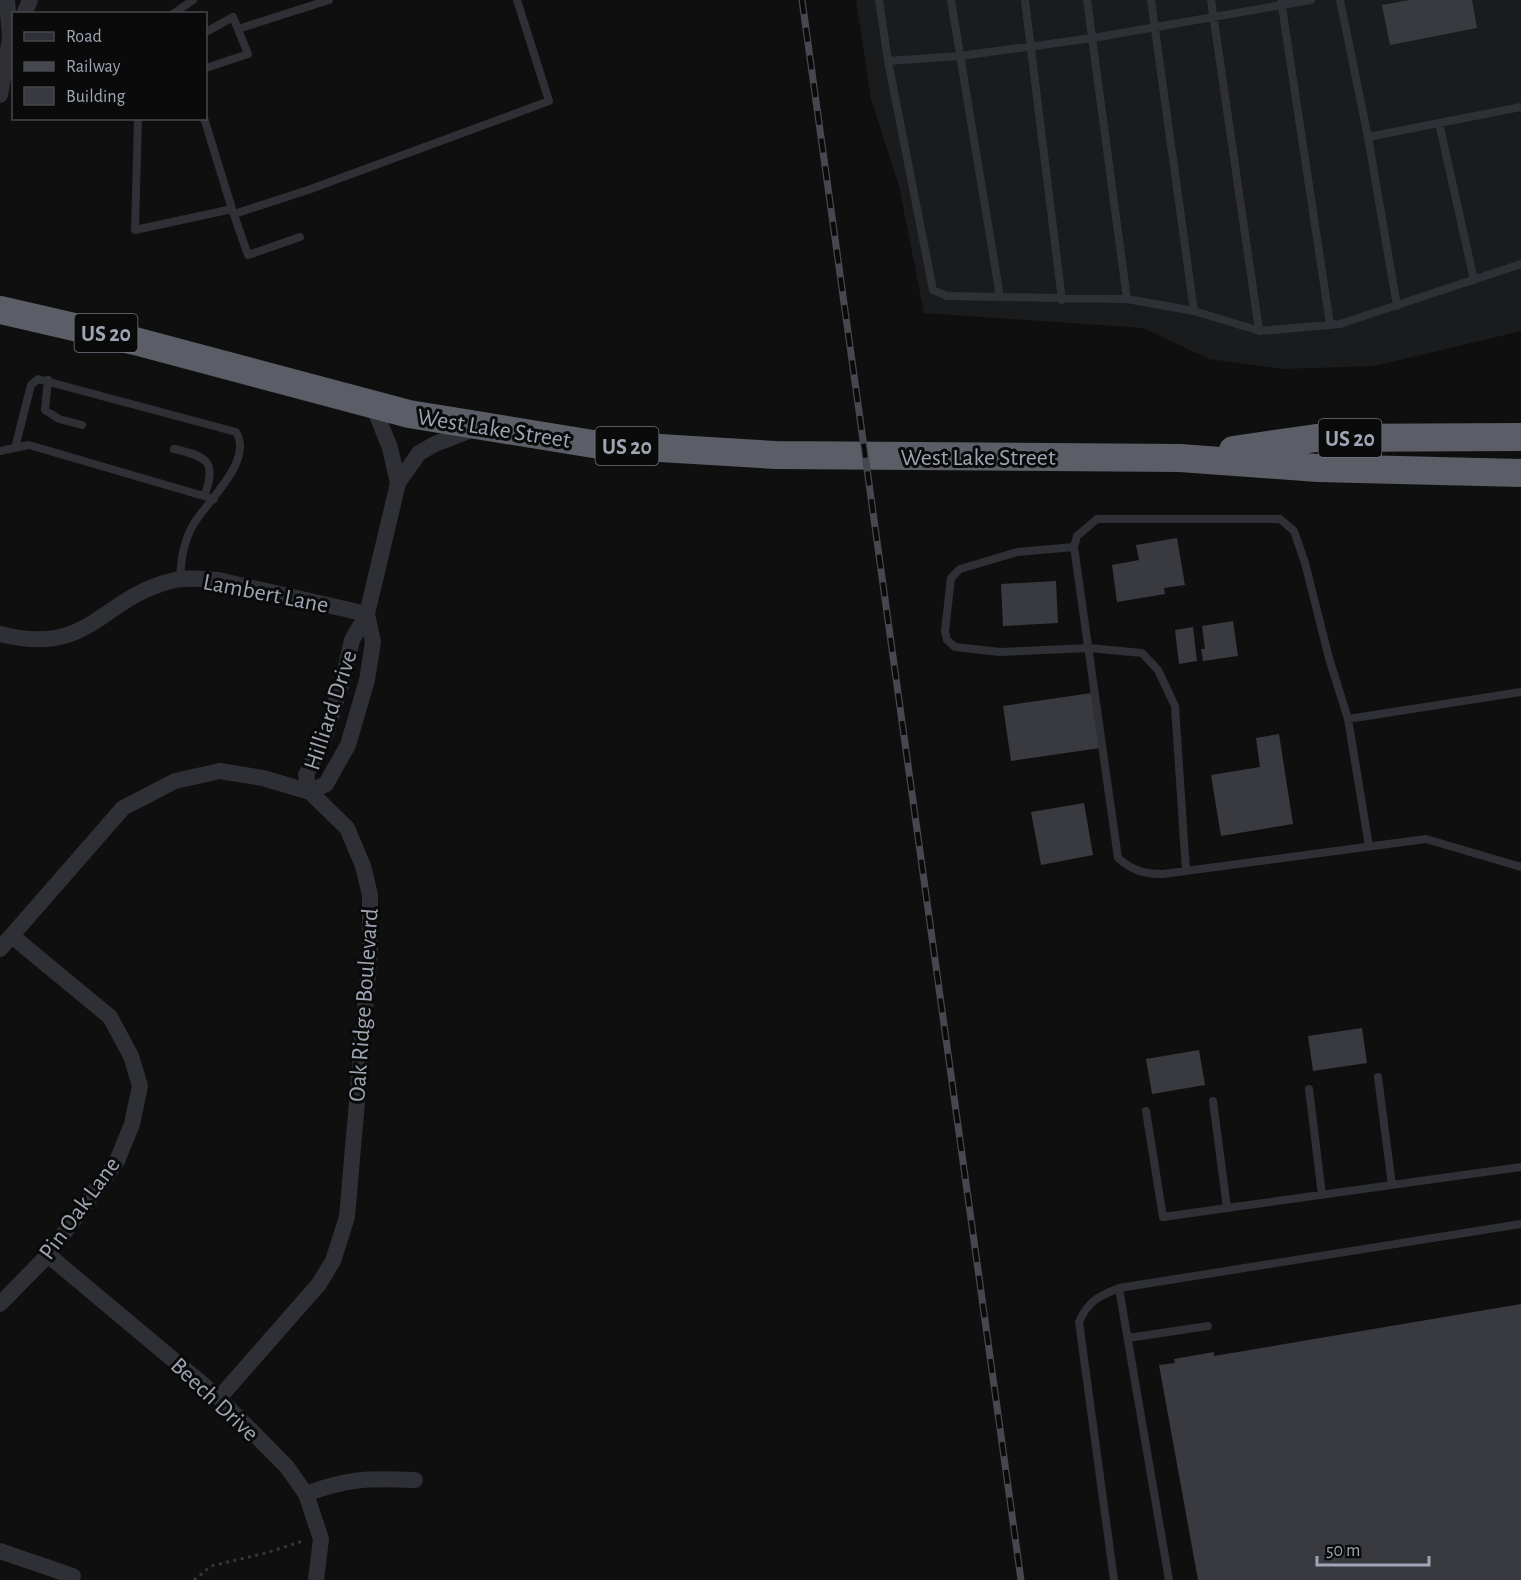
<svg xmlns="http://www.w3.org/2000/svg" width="1521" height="1580" font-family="'Alegreya Sans',sans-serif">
	<rect width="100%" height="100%" fill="#0f0f10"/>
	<path fill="#1a1b1d" d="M856,0H1521V331L1375,366L1283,369L1209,359L1143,328L924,313L899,186L871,99Z"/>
	<path fill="#393a40" d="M1410,0H1472L1477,28L1390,45L1382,5Z
		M1177,538L1185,585L1164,588L1165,594L1117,602L1112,565L1139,560L1136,545Z
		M1056,581L1058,623L1003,626L1001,584Z
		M1233,621L1238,656L1203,661L1201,649H1205L1202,626Z
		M1193,627L1197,661L1179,664L1175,630Z
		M1092,693L1100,748L1011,761L1003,706Z
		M1279,734L1293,824L1221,836L1211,775L1260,767L1256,738Z
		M1084,803L1093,855L1041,865L1031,812Z
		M1362,1028L1367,1063L1313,1071L1308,1036Z
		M1199,1050L1205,1085L1152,1094L1146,1059Z
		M1521,1304V1580H1198L1159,1365L1175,1363L1174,1359L1214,1352V1356Z"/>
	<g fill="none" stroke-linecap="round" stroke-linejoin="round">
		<path stroke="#35373c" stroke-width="3" stroke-dasharray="3 4.5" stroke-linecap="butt" d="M194,1580L211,1566L266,1553L303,1541"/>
		<path stroke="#2f3035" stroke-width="8" d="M879,0L888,61L933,290L947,296L1127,299L1194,311L1260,331L1340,324L1521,264
			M951,0L1000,297
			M1025,0L1062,300
			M1087,0L1127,299
			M1151,0L1194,311
			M1211,0L1259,330
			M1281,0L1330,324
			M1340,0L1368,137
			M173,14L193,0
			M238,29L329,0
			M206,32L233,17L248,54L206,68
			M888,61L960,56L1093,38L1311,0
			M138,118L135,230L232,209L204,118
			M1439,123L1474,280
			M232,209L248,255L300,237
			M234,214L308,190L549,101L517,0
			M1397,306L1368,137L1521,107
			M48,380L45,410L59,419L82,425
			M15,448L31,385L38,379L236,432C254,461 207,501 193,525C183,543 181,560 180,580
			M174,449C206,456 217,461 205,494
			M0,451L29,445L214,499
			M1074,547L1017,552L960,569L951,578L945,631L947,640L955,647L1000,652L1089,648L1142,653L1158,670L1175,706L1186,871
			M1521,692L1348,719L1329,658L1305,563L1294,531L1280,519H1097L1077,536L1074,547L1118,858C1133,871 1144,874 1163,874L1426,839L1521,867
			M1348,719L1369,846
			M1378,1077L1392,1185
			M1309,1089L1322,1195
			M1213,1101L1227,1208
			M1146,1111L1163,1217L1521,1167
			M1119,1288L1169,1580
			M1128,1338L1208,1326
			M1114,1580L1079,1322C1088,1301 1099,1296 1119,1288L1521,1224"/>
		<path stroke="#2f3035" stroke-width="16" d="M24,14L30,0
			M0,95L10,39L7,0
			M373,405L390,448L398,483
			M367,614L373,642L367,680L348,745L326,784L310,792L306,775L324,739L343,679L352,640L367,614L398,483L419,453L435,444L474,429
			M0,634C91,657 99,599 171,581C186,577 202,579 218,580L367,614
			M0,949L123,808L175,781L220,771L263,778L310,792L347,828L363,866L370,895V952L347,1217L333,1261L319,1284L219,1398
			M48,1255L219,1398L287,1467L306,1494L321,1539L316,1580
			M0,1304L48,1255L117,1161L132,1124L140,1086L131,1056L110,1017L12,936
			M306,1494C348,1478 371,1478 415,1480
			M0,1551L73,1576"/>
		<path stroke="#5b5e67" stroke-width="28" d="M0,310L135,341L409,414L593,444L776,455L1180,458L1318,468L1521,473
			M1233,450L1316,438L1521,437"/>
		<g stroke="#46484f" stroke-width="7">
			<path id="rail" d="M802,0L1021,1580"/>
		</g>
		<use href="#rail" stroke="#0a0a0b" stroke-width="4.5" stroke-dasharray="14" stroke-linecap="butt"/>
	</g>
	<g text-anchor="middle" stroke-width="6" stroke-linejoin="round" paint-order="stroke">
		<g fill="#0a0a0b" stroke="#727681" stroke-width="1.5">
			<rect x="74.5" y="314" width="63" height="38" rx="4.5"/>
			<rect x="1318.5" y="419" width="63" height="38" rx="4.5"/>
			<rect x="595.5" y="427" width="63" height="38" rx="4.5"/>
		</g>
		<g font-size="22" font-weight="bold" fill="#9ea5b3">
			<text x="106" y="341">US 20</text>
			<text x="1350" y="446">US 20</text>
			<text x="627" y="454">US 20</text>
		</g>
		<g font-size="24" fill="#9ea5b3" stroke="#0a0a0b">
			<text transform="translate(494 428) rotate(9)" y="8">West Lake Street</text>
			<text x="978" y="465">West Lake Street</text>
			<text transform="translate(266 593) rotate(11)" y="8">Lambert Lane</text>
			<text transform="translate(330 710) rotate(-72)" y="8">Hilliard Drive</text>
			<text transform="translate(363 1005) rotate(-86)" y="8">Oak Ridge Boulevard</text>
			<text transform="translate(79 1208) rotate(-54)" y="8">Pin Oak Lane</text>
			<text transform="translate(215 1399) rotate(43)" y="8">Beech Drive</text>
		</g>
	</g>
	<rect x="12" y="12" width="195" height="108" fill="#0a0a0b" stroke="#45484e" stroke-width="1.5"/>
	<rect x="24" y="32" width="30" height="9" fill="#2f3035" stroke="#45484e" stroke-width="1.5"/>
	<text x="66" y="42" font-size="18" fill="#9ea5b3">Road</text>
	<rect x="24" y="62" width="30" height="9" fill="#46484f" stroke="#45484e" stroke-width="1.5"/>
	<text x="66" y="72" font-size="18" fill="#9ea5b3">Railway</text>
	<rect x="24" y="87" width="30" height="18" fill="#393a40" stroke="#45484e" stroke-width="1.5"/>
	<text x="66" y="102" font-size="18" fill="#9ea5b3">Building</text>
	<path d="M1317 1556v9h112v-9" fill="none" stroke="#9ea5b3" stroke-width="3"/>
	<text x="1326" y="1556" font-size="18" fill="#9ea5b3" stroke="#0a0a0b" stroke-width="4.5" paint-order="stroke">50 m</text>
</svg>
